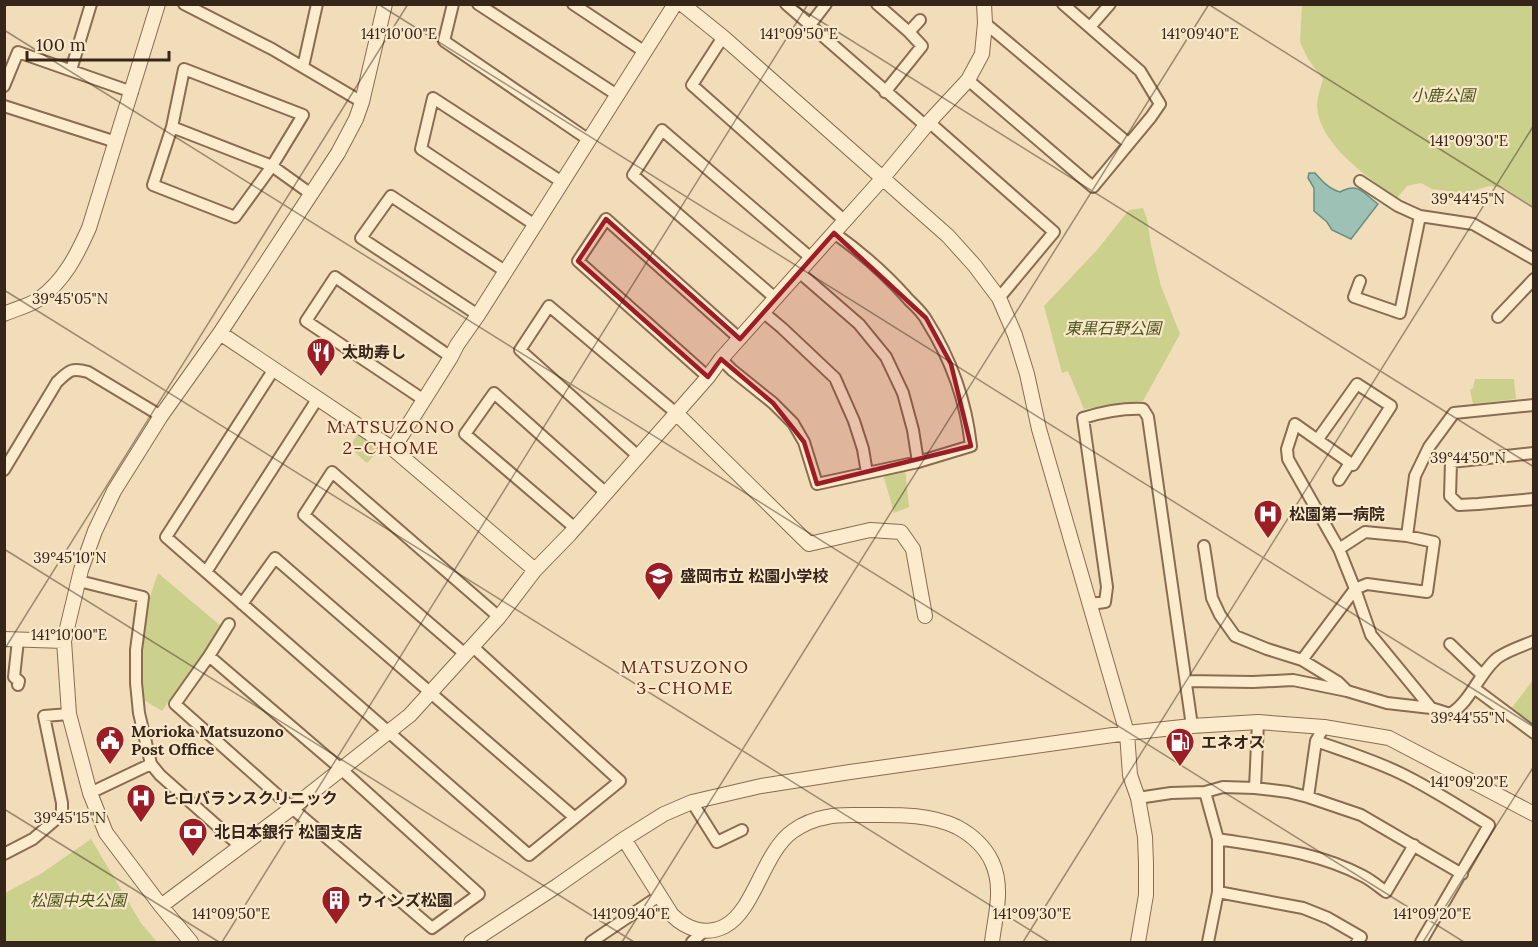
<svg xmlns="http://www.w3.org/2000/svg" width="1538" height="947" font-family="Lora,'Noto Sans JP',serif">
	<rect width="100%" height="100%" fill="#f1ddb9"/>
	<path fill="#ccd08d" d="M1302,5H1533V206L1504,188L1489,186L1466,193L1432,189L1421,183L1407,186L1397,198C1369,178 1319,145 1317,106C1317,98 1321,87 1323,79L1308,59L1300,42Z
		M1143,208L1147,219L1151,245L1161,286L1180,334L1143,401L1084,409L1068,371L1062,373L1044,306L1097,250L1129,210Z
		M1475,379H1514L1516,399L1473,404L1470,390L1473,388Z
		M358,434L380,449L367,463L349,447Z
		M905,469L909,507L894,513L883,474Z
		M158,573L222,627L162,711L142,699C141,687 139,674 139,661C139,632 148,601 158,573Z
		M1533,680V728L1511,709Z
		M91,839L141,923L157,942H5V893L42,873Z"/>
	<path fill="#9ec1b5" stroke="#668f82" stroke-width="1.5" d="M1309,173H1315C1322,181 1329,189 1340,192C1359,182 1363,193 1378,204L1351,239L1332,230L1327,222L1314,211V188L1308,178Z"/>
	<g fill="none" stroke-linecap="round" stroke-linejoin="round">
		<g stroke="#896c52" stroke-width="14">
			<path id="minor" d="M184,4L272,49L362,102
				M453,4L444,41L589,140
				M478,4L617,95
				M573,4L645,52
				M786,4L926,126
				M877,4L909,32L922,46L885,92
				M985,23L1128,143
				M810,25L826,4
				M1090,27L1110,4
				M909,32L920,20
				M723,37L692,85L845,221
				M303,67L317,4
				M184,69L303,115L272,166L235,217L153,185L172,127Z
				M71,70L91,4
				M968,80L1093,187L1151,117L1160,104L1140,71L1063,4
				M4,86L18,52L132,92
				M4,106L116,142
				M929,122L1054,232L999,298
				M172,127L272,166L311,194
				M1360,181L1398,206L1420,216L1473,224L1534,259
				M535,225L421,149L433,98L562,182
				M799,272L859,324L886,357L903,393L913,430L918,462
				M1360,281L1354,297L1400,313L1420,216
				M775,298L633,175L662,130L811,258
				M763,312L782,328L835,378L854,421L863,449L867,473
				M478,315L361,238L391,196L505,271
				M1498,317L1534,279
				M721,359L732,370L773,403L793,423L804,442L817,484L918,462L971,446C966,401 951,359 927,321C923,313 915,306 909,300C887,275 861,252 834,233
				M274,369L166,537L529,855L620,781L472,646
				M708,377L578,261L606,219L740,339
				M424,400L306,321L335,277L451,357
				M1318,439L1357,384L1391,406L1353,465L1295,424L1287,449L1288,459L1339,549L1355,589L1371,635L1431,708
				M1534,453L1451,462L1450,496L1459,505L1478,504L1534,499
				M638,456L520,350L549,306L676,413
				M4,470L57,382C69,371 71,367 88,372L161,416
				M1339,480L1350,463
				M575,528L465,434L494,393L606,493
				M1407,536L1415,476L1429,447L1454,413L1534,405
				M1204,546L1212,598L1220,615L1235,636L1267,649L1302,660L1338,682L1347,691
				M206,572L318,398
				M79,581L143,597L136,650V683L139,713L151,764L160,775L241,847
				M242,604L275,558L574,817
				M1090,604L1105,602L1107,587L1083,418C1103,412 1122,408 1143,409L1148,417L1192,726
				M18,640L14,677L19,681L18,685
				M1450,644L1482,675
				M465,654L304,515L332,472L499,617
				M209,656L341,769L479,894L432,928L292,808L175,704Z
				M209,656L229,624
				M1302,660L1355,589L1367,584L1427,592L1434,542L1407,536L1365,532L1339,549
				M1186,681L1253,682L1293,680L1347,691L1387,703L1431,708L1450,714C1470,702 1478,676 1495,660C1503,652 1523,646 1534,641
				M1474,688L1534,733
				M1324,727L1316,741C1344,751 1373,760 1400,773C1431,788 1460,807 1489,825L1421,942
				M1255,788L1258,722
				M1205,792L1218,839V892L1208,942
				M90,793L151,764
				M1308,797L1316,741
				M1138,798L1171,793L1205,792L1223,787L1255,788L1288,792L1308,797L1361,815L1462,874
				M692,802L717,842L742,830
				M1218,839C1267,847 1318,852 1363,876C1371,880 1378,886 1386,892L1414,845
				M4,854L33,839L62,814V803L44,716L69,714
				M1218,892L1303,908L1328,918L1361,937L1357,942
				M591,942L659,896
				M692,942L705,930"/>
		</g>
		<g stroke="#896c52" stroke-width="16">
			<path id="tertiary" d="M682,4L723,37L948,236L975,266L999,298L1015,335L1027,374L1039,429L1127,733L1130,775L1138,798L1145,837L1146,863V895L1138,942
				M4,314C15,309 29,306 39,299C64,281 77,255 89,228L158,4
				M220,333L393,449L535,570
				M676,413L809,544L870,530L901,532L913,549L925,616
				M393,449L451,357L457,345L478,315L675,4
				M4,639L64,641
				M624,839L672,915C686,929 706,936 725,926C755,910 763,852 793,831C803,824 815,819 827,817C838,814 851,815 863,815C894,815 928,813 957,827C972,835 985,847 992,862C1004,888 995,916 992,942
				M161,906L292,808L410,715L499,617L535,570L570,534L708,377L721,359L882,179L929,122L968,80L982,54L985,23L984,4
				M191,942L161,906L106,833L90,793L69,714L64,641L81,570L95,531L114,491L161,416L220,333L338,153L356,119L362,102L385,4
				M471,942L557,886L624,839L664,814L692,802L761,786L850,772L1127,733L1192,726L1258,722L1324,727L1389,738L1534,814"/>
		</g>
		<use href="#minor" stroke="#fcebcc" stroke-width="10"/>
		<use href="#tertiary" stroke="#fcebcc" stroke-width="14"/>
	</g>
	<path fill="#9d1d27" fill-opacity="0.2" stroke="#9d1d27" stroke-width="4.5" stroke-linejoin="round" d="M606,219L740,339L834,233L926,318L951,364L971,446L817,484L804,442L773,403L721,359L708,377L578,261Z"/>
	<path fill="none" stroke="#362519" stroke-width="1.5" stroke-opacity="0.45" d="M378,4L1534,727M793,4L1534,467M1208,4L1534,208M4,9L7,4M4,30L1464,942M4,290L1049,942M4,549L634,942M4,650L408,4M4,809L219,942M222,942L808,4M622,942L1209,4M1023,942L1534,125M1423,942L1534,766"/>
	<defs>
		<g id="restaurant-pin" transform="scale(1.5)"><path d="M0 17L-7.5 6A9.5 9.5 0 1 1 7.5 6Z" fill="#9d1d27" stroke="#f8e8c9"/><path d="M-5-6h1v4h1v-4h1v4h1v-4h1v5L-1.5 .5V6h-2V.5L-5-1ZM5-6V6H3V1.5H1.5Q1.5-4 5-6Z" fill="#fff"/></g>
		<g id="hospital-pin" transform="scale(1.5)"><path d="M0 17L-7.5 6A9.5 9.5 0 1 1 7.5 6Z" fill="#9d1d27" stroke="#f8e8c9"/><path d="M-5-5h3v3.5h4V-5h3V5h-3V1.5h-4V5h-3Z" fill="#fff"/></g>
		<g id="school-pin" transform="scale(1.5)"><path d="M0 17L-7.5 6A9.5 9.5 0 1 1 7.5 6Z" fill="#9d1d27" stroke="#f8e8c9"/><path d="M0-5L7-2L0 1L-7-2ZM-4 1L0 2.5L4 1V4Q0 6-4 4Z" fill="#fff"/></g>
		<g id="civic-pin" transform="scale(1.5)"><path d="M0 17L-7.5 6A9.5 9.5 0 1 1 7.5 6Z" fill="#9d1d27" stroke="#f8e8c9"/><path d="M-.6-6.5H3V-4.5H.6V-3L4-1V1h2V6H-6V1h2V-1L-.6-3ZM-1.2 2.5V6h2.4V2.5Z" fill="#fff"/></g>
		<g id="fuel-pin" transform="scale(1.5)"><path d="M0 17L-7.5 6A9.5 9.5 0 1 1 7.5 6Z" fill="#9d1d27" stroke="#f8e8c9"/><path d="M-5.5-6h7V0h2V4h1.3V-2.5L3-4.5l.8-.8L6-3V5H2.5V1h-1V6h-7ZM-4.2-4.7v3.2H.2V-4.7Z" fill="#fff"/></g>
		<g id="bank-pin" transform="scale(1.5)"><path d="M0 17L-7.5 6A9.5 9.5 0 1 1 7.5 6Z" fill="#9d1d27" stroke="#f8e8c9"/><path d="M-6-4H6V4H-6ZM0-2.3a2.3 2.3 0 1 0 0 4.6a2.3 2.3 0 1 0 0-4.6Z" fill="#fff"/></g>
		<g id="building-pin" transform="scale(1.5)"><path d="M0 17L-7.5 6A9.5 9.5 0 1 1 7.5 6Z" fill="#9d1d27" stroke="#f8e8c9"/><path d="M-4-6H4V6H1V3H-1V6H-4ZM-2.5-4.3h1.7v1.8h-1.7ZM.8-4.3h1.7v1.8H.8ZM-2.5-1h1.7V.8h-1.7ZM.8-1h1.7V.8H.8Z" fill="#fff"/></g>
	</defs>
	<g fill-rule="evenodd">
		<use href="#restaurant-pin" x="321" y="352"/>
		<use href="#hospital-pin" x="1268" y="514"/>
		<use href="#school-pin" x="659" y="576"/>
		<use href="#civic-pin" x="110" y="740"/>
		<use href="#fuel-pin" x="1180" y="742"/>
		<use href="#hospital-pin" x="141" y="798"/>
		<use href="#bank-pin" x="193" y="832"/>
		<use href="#building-pin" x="336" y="900"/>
	</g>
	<g text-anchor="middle" stroke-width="4.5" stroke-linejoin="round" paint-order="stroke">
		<g font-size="16" font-style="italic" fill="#4b551e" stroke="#f8e8c9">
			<text x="1443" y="101">小鹿公園</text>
			<text x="1113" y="334">東黒石野公園</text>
			<text x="78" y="906">松園中央公園</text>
		</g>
		<g font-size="16" font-weight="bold" fill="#362519" stroke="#f8e8c9" text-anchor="start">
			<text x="342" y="358">太助寿し</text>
			<text x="1289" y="520">松園第一病院</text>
			<text x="680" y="582">盛岡市立 松園小学校</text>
			<text x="131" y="737">Morioka Matsuzono<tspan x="131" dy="18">Post Office</tspan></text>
			<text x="1201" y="748">エネオス</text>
			<text x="162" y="804">ヒロバランスクリニック</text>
			<text x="214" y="838">北日本銀行 松園支店</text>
			<text x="357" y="906">ウィンズ松園</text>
		</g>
		<g font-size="18" letter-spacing="1.5" fill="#672015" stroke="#f8e8c9">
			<text x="391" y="433">MATSUZONO<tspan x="391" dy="21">2-CHOME</tspan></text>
			<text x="685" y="673">MATSUZONO<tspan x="685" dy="21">3-CHOME</tspan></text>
		</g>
	</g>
	<g font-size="15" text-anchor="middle" fill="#362519" stroke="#f8e8c9" stroke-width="4.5" stroke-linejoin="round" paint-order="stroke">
		<text x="399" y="39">141°10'00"E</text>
		<text x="799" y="39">141°09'50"E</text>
		<text x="1200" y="39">141°09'40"E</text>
		<text x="1469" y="146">141°09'30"E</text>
		<text x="1468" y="204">39°44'45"N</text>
		<text x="70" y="304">39°45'05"N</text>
		<text x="1468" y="463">39°44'50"N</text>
		<text x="70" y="563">39°45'10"N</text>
		<text x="69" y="640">141°10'00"E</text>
		<text x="1468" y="723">39°44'55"N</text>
		<text x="1469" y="787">141°09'20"E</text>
		<text x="70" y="823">39°45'15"N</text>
		<text x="231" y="919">141°09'50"E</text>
		<text x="631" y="919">141°09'40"E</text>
		<text x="1032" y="919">141°09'30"E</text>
		<text x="1432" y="919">141°09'20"E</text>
	</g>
	<rect width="1538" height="947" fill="none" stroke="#362519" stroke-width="12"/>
	<path d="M27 51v9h142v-9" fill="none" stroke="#362519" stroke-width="3"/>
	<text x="36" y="51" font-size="18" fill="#362519" stroke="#f8e8c9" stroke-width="4.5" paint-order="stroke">100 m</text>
</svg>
